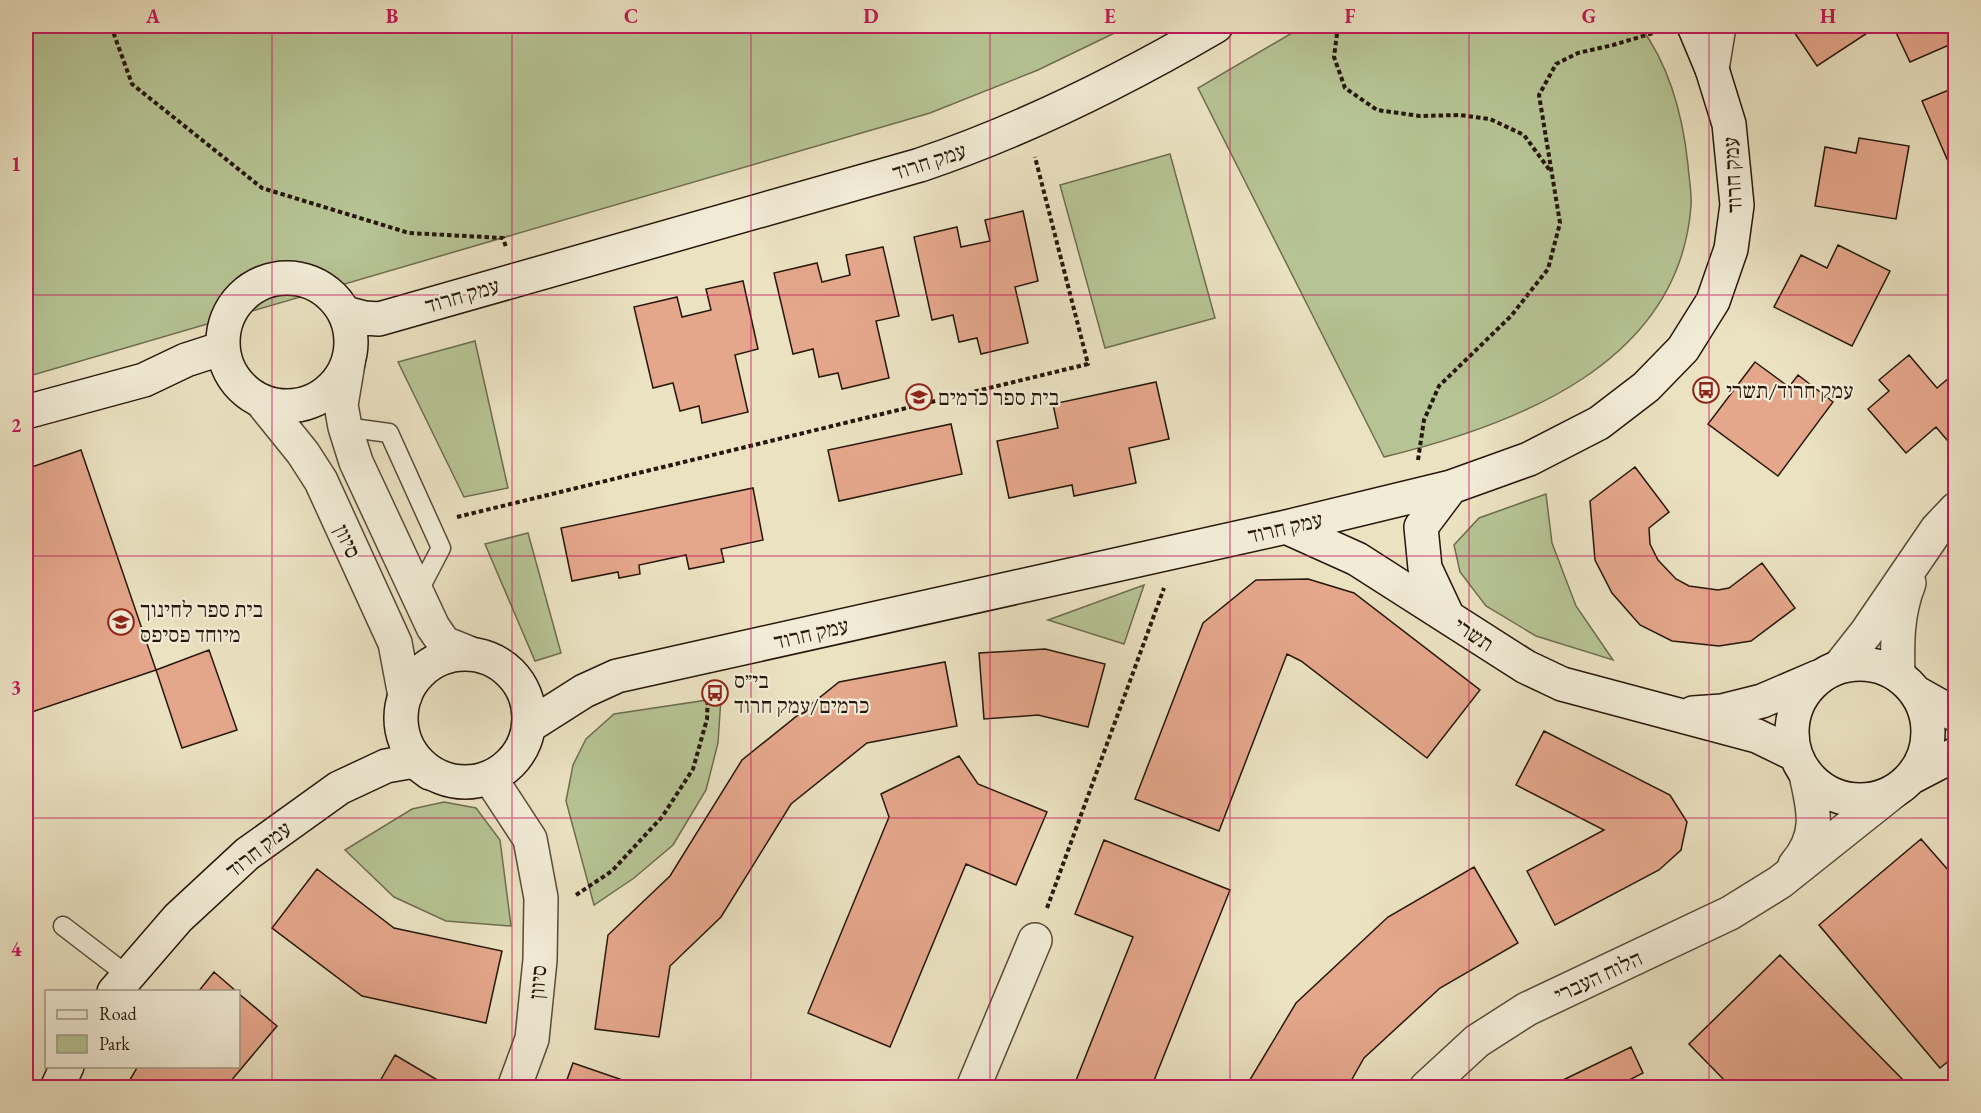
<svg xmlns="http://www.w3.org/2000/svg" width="1981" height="1113" font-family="'EB Garamond','Frank Ruhl Libre',serif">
	<rect width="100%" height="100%" fill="#ebe2c2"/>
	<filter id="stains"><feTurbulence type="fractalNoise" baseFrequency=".00333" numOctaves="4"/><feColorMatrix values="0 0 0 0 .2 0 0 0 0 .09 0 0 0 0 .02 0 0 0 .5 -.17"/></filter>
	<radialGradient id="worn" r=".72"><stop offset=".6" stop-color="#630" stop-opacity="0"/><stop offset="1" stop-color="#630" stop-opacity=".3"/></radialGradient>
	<path fill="#b6c394" stroke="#6e6d50" stroke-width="1.5" d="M26,26H1129L1038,70L930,113L26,377Z
		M1304,26H1640C1669,65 1683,117 1688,165C1689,179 1692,193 1691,206C1679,364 1516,425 1384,457L1198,88Z
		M1170,154L1215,318L1105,348L1060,185Z
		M475,341L508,488L464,497L398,362Z
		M1546,494L1552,543L1576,606L1613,660L1536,636L1486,606L1460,572L1454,545L1479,518Z
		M528,533L561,653L535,661L485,544Z
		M1144,585L1124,644L1048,620Z
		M721,698L718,743L706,790L673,845L634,878L594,905L566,801L573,765L586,739L614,714Z
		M444,802L476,808L500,840L511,926L446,921L394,897L345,850L412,809Z"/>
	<path fill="#e5a78c" stroke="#27170b" stroke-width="1.5" d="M1790,26H1878L1817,66Z
		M1893,26H1956V42L1910,62Z
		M1956,87V180L1922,101Z
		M1859,138L1909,146L1896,219L1815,206L1825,147L1856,153Z
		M1023,211L1038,281L1015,287L1028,343L981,354L977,338L959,342L953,315L932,320L914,237L957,227L961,247L990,241L985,220Z
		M1838,245L1890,271L1852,346L1774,307L1801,255L1827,268Z
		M883,247L899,316L876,321L889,378L842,389L838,373L819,377L813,349L793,354L774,273L817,263L822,282L850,275L846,255Z
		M743,281L758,349L735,355L748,412L702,423L699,406L680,411L673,383L653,388L634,307L677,297L682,317L711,310L706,289Z
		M1909,355L1937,388L1956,372V445L1953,447L1936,427L1906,453L1868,409L1889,391L1879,380Z
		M1755,362L1789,387L1798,375L1833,402L1778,476L1708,424Z
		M1156,382L1169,439L1129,448L1136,483L1074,496L1072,485L1009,498L997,441L1058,428L1053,404Z
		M951,424L962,474L839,501L828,450Z
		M81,450L156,670L26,714V469Z
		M1635,467L1669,512L1649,528L1650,544L1658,560L1676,579L1689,586L1718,590L1729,588L1762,563L1795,608L1751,641L1719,646L1672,641L1640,625L1612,593L1595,560L1590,501Z
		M753,488L763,540L721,549L724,562L689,569L686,555L639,565L640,574L619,578L618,572L572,581L561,528Z
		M1308,579L1354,593L1480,690L1427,758L1301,661L1287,654L1219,831L1135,799L1203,623L1256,580Z
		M1045,649L1105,664L1088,727L1038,715L984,719L979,653Z
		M209,650L237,730L182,748L156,670Z
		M945,662L957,726L867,743L791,804L721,917L670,966L659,1037L595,1029L608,935L670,876L742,760L839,682Z
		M1544,731L1670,795L1687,822L1681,850L1659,870L1555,925L1527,871L1604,830L1516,785Z
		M959,756L978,784L1047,812L1016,885L966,864L890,1047L808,1013L889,817L881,794Z
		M1921,839L1956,879V1055L1940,1068L1819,925Z
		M1104,840L1230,890L1151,1088H1073L1133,937L1075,914Z
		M1474,867L1518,943L1440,988L1364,1058L1347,1088H1245L1296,1003L1388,917Z
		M317,869L394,928L502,951L486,1023L362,996L272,928Z
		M1780,955L1911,1088H1732L1689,1044Z
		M214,972L237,992H198Z
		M238,993L277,1026L225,1088H125L138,1066H238Z
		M1631,1047L1643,1073L1614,1088H1561L1559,1082Z
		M395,1055L451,1088H376Z
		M573,1063L637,1085L636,1088H564Z"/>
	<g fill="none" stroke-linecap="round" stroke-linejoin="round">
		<g stroke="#584a39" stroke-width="21">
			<path id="lane" d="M345,427L389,433L441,548L417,594
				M63,926L127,975"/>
		</g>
		<g stroke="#584a39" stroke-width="36">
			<path id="street" d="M1712,69L1719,26
				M348,363L341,405L345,427L356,462L433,627L444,643L469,653
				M261,401L303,453L321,481L395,643L405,696
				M1840,666L1866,633L1937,529L1956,509
				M1898,675C1897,643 1897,613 1909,583
				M490,778L530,839L541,898L540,960L532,1039L514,1088
				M1795,865C1821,835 1814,810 1806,775
				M973,1088L1035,940
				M1426,1088L1477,1041L1527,1009L1730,913L1780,882L1893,792"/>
		</g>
		<g stroke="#27170b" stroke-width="36">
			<path id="secondary" d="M223 342a64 64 0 1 1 128 0a64 64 0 1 1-128 0Z
				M345,313L364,318L379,319L920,165C1024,130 1122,81 1216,26
				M26,412L144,380L186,360L223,348
				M1286,527L1357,559L1526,667L1562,684L1757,736L1794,754
				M1448,617L1425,568L1421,527L1451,487
				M401 718a64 64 0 1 1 128 0a64 64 0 1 1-128 0Z
				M1792 732a68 68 0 1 1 136 0a68 68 0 1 1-136 0Z
				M1915,692L1956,715
				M1693,713L1722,711L1762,701L1818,677
				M529,726L584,691L617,676L1286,527L1451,487L1529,459L1599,423L1646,387L1683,349L1713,301L1731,249L1737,205L1729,124L1712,69L1694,26
				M1912,777L1956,754
				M114,992L178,918L247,854L339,788L386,766L414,761L430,773
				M57,1088L67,1066"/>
		</g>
		<path stroke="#27170b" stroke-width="4" stroke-dasharray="4.5 3" stroke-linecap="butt" d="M111,26L132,84L262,188L409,233L503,238L506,247
			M1338,26L1334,57L1345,88L1377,110L1420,116L1459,115L1490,119L1524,135L1551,172
			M1418,460L1424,420L1439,386L1511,316L1548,269L1560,223L1539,95L1556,64L1578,53L1613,45L1660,31
			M457,517L1088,364L1035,157
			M576,895L612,871L662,817L693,769L707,719L708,691
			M1047,908L1164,588"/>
		<use href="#lane" stroke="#f2ecd7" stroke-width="18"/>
		<use href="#street" stroke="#f2ecd7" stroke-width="33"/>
		<use href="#secondary" stroke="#f2ecd7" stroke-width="33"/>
	</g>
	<path fill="none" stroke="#c2185b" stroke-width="1.5" stroke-opacity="0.55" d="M272,26V1088M512,26V1088M751,26V1088M990,26V1088M1230,26V1088M1469,26V1088M1709,26V1088M26,295H1956M26,556H1956M26,818H1956"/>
	<defs>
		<g id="bus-ring" transform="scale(1.35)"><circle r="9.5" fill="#f2ecd7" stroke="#8f2418" stroke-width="1.5"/><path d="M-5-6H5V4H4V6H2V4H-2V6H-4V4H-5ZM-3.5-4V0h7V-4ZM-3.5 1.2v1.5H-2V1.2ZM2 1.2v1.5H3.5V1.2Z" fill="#8f2418"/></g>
		<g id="school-ring" transform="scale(1.35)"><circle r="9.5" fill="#f2ecd7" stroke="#8f2418" stroke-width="1.5"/><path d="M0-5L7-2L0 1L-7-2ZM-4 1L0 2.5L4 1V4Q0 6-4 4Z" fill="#8f2418"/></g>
	</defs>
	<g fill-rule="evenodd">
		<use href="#bus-ring" x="1706" y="390"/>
		<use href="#school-ring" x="919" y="397"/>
		<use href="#school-ring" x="121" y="622"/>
		<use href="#bus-ring" x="715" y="693"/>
	</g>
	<g text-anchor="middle" stroke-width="4.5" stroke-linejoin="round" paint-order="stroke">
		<g font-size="22" fill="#27170b" stroke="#f2ecd7">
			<text transform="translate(929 161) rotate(-18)" y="8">עמק חרוד</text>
			<text transform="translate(1732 175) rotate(-93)" y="8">עמק חרוד</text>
			<text transform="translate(462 295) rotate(-16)" y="8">עמק חרוד</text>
			<text transform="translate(1285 527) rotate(-13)" y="8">עמק חרוד</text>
			<text transform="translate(348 541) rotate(65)" y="8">סיוון</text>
			<text transform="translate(811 633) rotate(-13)" y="8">עמק חרוד</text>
			<text transform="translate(1474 634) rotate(33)" y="8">תשרי</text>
			<text transform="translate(258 849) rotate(-38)" y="8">עמק חרוד</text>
			<text transform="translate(1598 976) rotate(-25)" y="8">הלוח העברי</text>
			<text transform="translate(537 982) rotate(-85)" y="8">סיוון</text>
		</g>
		<g font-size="22" fill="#27170b" stroke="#f2ecd7" text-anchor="start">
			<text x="1726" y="398">עמק חרוד/תשרי</text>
			<text x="938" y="405">בית ספר כרמים</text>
			<text x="140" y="617">בית ספר לחינוך<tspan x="140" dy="25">מיוחד פסיפס</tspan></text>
			<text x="734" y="688">בי״ס<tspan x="734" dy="25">כרמים/עמק חרוד</tspan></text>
		</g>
	</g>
	<rect width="1981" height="1113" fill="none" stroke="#ebe2c2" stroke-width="66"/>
	<rect x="45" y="990" width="195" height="78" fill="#f2ecd7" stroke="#a19785" stroke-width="1.5"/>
	<rect x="57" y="1010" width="30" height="9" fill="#f2ecd7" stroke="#a19785" stroke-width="1.5"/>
	<text x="99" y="1020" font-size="18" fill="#27170b">Road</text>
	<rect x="57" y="1035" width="30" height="18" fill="#b6c394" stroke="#a19785" stroke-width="1.5"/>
	<text x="99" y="1050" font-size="18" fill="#27170b">Park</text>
	<rect x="33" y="33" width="1915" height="1047" fill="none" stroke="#c2185b" stroke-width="2"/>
	<g font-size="20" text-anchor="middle" font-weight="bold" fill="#c2185b">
		<text x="153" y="23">A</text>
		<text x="392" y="23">B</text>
		<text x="631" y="23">C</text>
		<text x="871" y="23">D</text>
		<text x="1110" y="23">E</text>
		<text x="1350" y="23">F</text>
		<text x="1589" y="23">G</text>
		<text x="1828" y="23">H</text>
		<text x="16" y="171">1</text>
		<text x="16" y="432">2</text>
		<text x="16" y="694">3</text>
		<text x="16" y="956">4</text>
	</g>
	<rect width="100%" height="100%" filter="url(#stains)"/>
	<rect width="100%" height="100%" fill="url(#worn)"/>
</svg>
